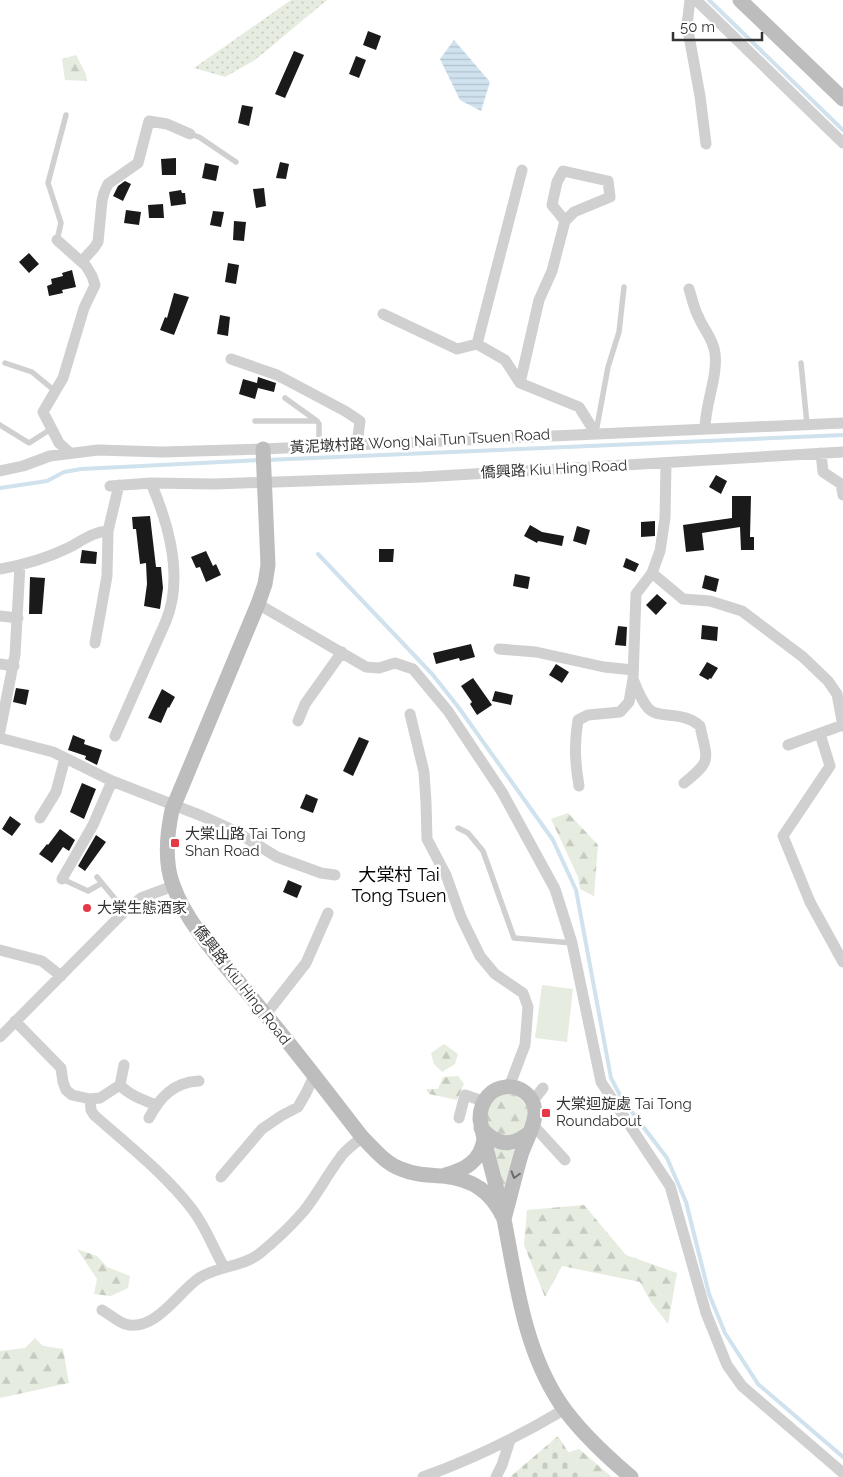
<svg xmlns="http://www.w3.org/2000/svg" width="843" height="1477" font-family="Raleway,'Noto Sans TC',sans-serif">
	<defs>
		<pattern id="grass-dots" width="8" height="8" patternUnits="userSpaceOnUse" patternTransform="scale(1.25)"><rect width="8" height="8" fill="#e6ecdf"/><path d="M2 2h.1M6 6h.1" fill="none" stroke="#c6cbc0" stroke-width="1.8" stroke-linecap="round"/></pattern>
		<pattern id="forest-firs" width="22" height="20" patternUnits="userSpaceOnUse" patternTransform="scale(1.25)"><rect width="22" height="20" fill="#e6ecdf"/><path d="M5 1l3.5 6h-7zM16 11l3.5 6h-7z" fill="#c6cbc0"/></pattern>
		<pattern id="cemetery-stones" width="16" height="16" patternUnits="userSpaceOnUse" patternTransform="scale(1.25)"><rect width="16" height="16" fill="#e6ecdf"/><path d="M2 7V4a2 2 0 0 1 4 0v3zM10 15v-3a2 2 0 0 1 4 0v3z" fill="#c6cbc0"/></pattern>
		<pattern id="water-rules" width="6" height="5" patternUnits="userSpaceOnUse" patternTransform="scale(1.25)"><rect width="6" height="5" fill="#cfe2ee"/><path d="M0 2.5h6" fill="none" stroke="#b2c2cd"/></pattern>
	</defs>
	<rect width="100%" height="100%" fill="#fff"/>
	<path fill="url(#grass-dots)" d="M291,0H327L255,60L225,77L194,68Z"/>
	<path fill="url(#forest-firs)" d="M76,55L86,74L87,81L65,80L62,59Z
		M568,813L598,845L594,896L580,889L578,877L551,819Z
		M444,1044L458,1054L455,1064L442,1072L434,1064L431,1053Z
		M458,1076L464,1084L457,1100L429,1094L426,1089H438L443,1077Z
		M486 1115a21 21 0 1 1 42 0a21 21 0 1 1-42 0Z
		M494,1147L503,1150H517L506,1189L501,1187Z
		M584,1205L626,1255L677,1273L668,1324L651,1302L640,1282L562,1266L545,1297L524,1245L527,1210Z
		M77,1249L97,1256L107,1267L130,1276L128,1288L111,1296L94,1294L97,1279Z
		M35,1338L43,1346L63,1349L69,1383L0,1398V1351L25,1348Z
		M579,1449L612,1477H517L525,1466Z"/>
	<path fill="url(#cemetery-stones)" d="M558,1436L584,1477H510Z"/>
	<path fill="#e6ecdf" d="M542,985L573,989L567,1042L535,1038Z"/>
	<path fill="url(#water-rules)" d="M454,40L490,82L481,111L460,100L440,59Z"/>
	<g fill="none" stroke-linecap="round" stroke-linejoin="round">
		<path stroke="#cfe2ee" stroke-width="4" d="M709,0L843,130
			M266,460L843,435
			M0,488L47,481L64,472L81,469L259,460
			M318,554L433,675L459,708L553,840L576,890L611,1078L622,1099L667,1158L686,1202L709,1294L725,1333L758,1384L843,1457"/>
	</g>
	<path fill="#1a1a1a" d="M368,31L381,36L376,50L363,45Z
		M294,51L304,55L285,98L275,94Z
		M356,56L366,60L359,78L349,74Z
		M242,105L253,107L249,126L238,123Z
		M176,158V175H162L161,159Z
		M280,162L289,164L286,179L276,178Z
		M205,163L219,166L216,181L202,178Z
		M125,181L131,184L123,201L113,196L118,186Z
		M264,188L266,206L256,208L253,189Z
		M181,190L182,193H185L186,204L171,206L169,192Z
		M163,204L164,218H149L148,205Z
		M126,210L141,212L139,225L124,223Z
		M213,211L224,212L221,227L210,225Z
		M234,221L246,222L244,241L233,240Z
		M29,253L39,264L29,273L19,262Z
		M228,263L239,265L236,284L225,282Z
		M72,270L76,287L62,290L63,293L49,296L47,286L52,284L51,279L63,276L62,273Z
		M174,293L189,297L174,335L160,330L165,317L167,318Z
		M220,315L230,317L228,336L217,334Z
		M258,377L276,383L274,392L258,388L255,399L239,394L243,379L257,383Z
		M716,475L727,481L721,494L709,487Z
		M732,496H751L750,537H754V550H741L740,527L702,533L704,550L686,552L683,525L732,518Z
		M150,516L156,567H161L163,588L160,609L144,606L147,584L146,563L140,564L136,529H133L132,517Z
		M655,521V536L641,537V522Z
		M530,525L542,532L564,536L562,546L538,541L537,543L524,536Z
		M577,526L590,530L586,545L573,541Z
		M379,549H394L393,562H379Z
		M82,550L97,552L96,564L80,563Z
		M206,551L213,566L216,564L221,575L206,582L200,567L196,568L191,557Z
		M626,558L639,564L635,572L623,567Z
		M515,574L530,577L528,589L513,586Z
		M705,575L719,579L716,592L702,588Z
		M30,577L45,578L42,614H29Z
		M657,594L667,603L656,615L646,605Z
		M702,625L718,627L717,641L701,639Z
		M618,626L627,627L626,646L615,645Z
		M471,644L475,657L460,661L459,658L436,664L433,653Z
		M707,662L718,668L711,679L710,678L708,680L699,675Z
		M556,664L569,672L562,683L549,675Z
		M473,678L492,705L477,715L470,704L472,702L461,686Z
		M16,688L29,690L26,705L13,702Z
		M162,689L175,697L169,708L168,707L161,723L148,718Z
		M495,691L513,695L511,705L492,701Z
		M73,735L85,740L84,744L102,750L97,765L85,759L86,756L68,750Z
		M359,737L369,741L353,776L343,771Z
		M82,783L96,789L84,819L70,812Z
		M306,794L318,799L313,813L300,808Z
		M10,816L21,824L12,836L2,829Z
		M60,829L75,840L69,851L63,847L52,863L39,854L47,844L48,845Z
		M96,835L106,842L85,871L78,866Z
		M288,880L302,886L297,898L283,892Z"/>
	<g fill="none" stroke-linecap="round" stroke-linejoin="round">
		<path stroke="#d0d0d0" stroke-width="5.5" d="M190,134L199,137L236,162
			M57,240L61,223L48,183L66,115
			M5,363L32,372L55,391
			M801,363L807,424
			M285,398L317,421L319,424V446
			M255,421H317
			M0,425L29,443L51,429
			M596,432L608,367L619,332L624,287
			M458,828L468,833L483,851L514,938L572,943
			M97,877L125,911
			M62,879L88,891L102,883"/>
		<path stroke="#d0d0d0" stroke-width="11" d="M690,0L687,25L700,96L706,144
			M696,0L843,143
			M57,240L86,266L92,276L95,285L84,308L63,378L43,412L59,443L70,453
			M82,261L94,248L98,242L102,201L104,193L108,184L138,163L149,121L167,124L190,134
			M689,289C692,298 694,309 699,318C704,330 713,338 715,353C718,378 705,403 705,429
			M383,314L457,349L477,344L505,360L520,383L579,407L596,434
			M477,344L522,170
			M231,359L277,375L345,411L360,421L357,444
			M520,383L539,300L552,271L565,221L552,205L557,182L563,171L608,181L610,197L574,212L565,221
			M821,453L823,472L841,484L843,495
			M0,471L23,466L50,456L98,450L162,452L263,449L843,423
			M110,486L151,483L214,484L422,477L843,452
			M0,569C24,565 47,558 68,548C82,541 92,532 108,531
			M652,573L683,599L710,601L742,611L803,657L828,681L837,694L843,726
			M258,604L366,667L379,668L395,663L413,669L448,711L502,792L555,889L572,943L601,1082L670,1186L706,1313L727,1365L742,1386L843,1473
			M0,616L18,618
			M95,643L107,576L108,531L119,485
			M499,649L536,652L604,667L633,670
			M0,664L14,666
			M633,679C637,689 641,700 648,708C658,720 683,710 700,726C707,760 713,760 684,783
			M410,714L424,772L426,802L427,839L446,875L461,917L480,956L495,974L523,993L528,1007L525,1045L509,1087
			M298,721L305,704L342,652
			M0,731L15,655L20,565
			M820,734L830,766L783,836L810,902L843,962
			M115,736L166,621C184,577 169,525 151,483
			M0,738L53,752L112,781L202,816L235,831L277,857L321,873L335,875
			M788,745L843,725
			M579,786C575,762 574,744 578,720L588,715L620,712L629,702L633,679L636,594L652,573L660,551L665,518L666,463
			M40,818L56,792L65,758
			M62,879L93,825L112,781
			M0,950L42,961L61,976
			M266,1014L306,963L328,913
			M15,1021L61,1068L63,1082L66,1090L72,1095L90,1099L100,1098L120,1085
			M0,1037L125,911L141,898L173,886
			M124,1065L120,1085C129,1095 143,1100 156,1105
			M90,1099L91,1110L94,1115C128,1145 165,1174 192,1209C206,1227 213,1248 224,1267
			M532,1102L543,1088
			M149,1118C160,1097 174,1082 199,1081
			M459,1118L465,1095L483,1101
			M533,1125L565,1160
			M221,1177L262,1129L281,1116L298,1107L306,1093L314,1076
			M102,1310C109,1314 117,1321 125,1324C155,1333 178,1292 199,1278C218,1266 242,1267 259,1254C275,1241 290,1227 303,1212C317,1195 327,1175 340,1158C345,1150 355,1144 362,1137
			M423,1477C473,1459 520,1436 565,1409
			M496,1477L502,1465L510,1440"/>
		<path stroke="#bdbdbd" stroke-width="15" d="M740,0L843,99
			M263,449L268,565L265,584L258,604L172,810C167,834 164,862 173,885C187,926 229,969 256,1003C293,1047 327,1092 362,1137C374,1149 385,1163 401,1169C415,1175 428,1175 443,1176C473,1179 492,1192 504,1219
			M481,1128C496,1145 511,1148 529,1133
			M445,1175C465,1170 481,1161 484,1139
			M504,1219C510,1197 515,1176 521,1155C525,1143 536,1123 535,1111C531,1077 480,1078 480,1119C486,1153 497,1186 504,1219C516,1281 524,1349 560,1403C579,1431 605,1455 631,1477"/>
	</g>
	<defs><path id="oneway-chevron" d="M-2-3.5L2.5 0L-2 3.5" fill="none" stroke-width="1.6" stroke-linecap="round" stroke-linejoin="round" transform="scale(1.25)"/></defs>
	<use stroke="#6a6a6a" href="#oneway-chevron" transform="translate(515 1175) rotate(106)"/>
	<g fill="#e63946" stroke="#fff" stroke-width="2">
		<rect x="170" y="838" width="10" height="10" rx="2.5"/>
		<circle cx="87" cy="908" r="5"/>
		<rect x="541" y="1108" width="10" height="10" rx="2.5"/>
	</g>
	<g text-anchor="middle" stroke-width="5" stroke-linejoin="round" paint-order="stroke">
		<g font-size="15" fill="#333" stroke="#fff">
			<text transform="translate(420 441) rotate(-3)" y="5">黃泥墩村路 Wong Nai Tun Tsuen Road</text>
			<text transform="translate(554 469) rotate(-3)" y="5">僑興路 Kiu Hing Road</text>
			<text transform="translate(242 985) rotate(52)" y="5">僑興路 Kiu Hing Road</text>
		</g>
		<g font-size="15" fill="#333" stroke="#fff" text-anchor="start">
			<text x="185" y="839">大棠山路 Tai Tong<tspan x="185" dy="17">Shan Road</tspan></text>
			<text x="97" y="913">大棠生態酒家</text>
			<text x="556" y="1109">大棠迴旋處 Tai Tong<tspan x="556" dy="17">Roundabout</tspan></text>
		</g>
		<g font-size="18" fill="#000" stroke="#fff">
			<text x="399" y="881">大棠村 Tai<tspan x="399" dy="21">Tong Tsuen</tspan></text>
		</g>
	</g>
	<path d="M673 32v8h89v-8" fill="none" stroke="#333333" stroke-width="2.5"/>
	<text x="680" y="32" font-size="15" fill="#333333" stroke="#ffffff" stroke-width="4" paint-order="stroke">50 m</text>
</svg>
